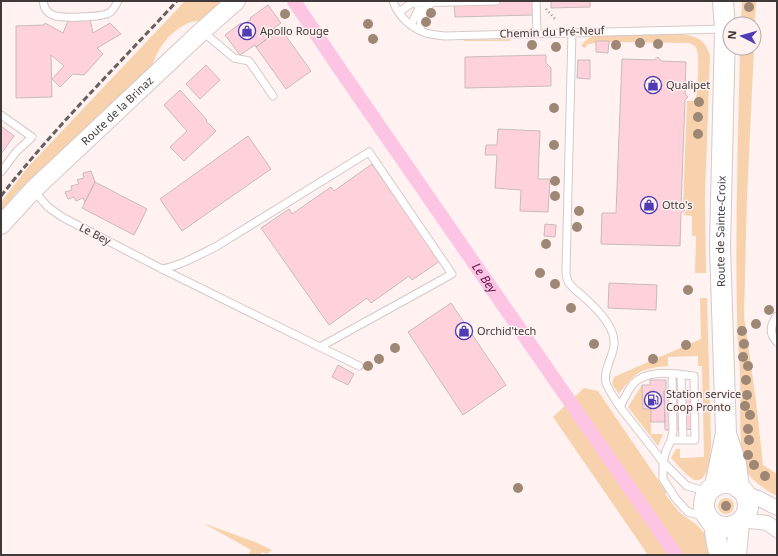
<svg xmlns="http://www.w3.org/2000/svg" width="778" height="556" font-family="'Noto Sans',sans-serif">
	<rect width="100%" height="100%" fill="#fff2f1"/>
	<path fill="#f8d2ad" d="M185,1H221C219,7 211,17 205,19C199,21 192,21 186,24C168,33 156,50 151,70L40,170L16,193L1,212V202L28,167Z
		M742,1H756L754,43V24H741Z
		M682,34C697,37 705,39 710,55L705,198L706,273H695L696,236H692V216L683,215L687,210L683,205L687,101H696C697,89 700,61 697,50C696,46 692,44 688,43L609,42V41H596V43L588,44L585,48L581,46L585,41L592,36Z
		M509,39L511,40L509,41H463L465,40Z
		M740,48H754L747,198L744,316L756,401L763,465L777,474V496C767,491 755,483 748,474C737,456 741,395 740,372C739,354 737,336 737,317C735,228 738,138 740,48Z
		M700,298H707L711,439C711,449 711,483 695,480C688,478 677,464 671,458L676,449H680V458L704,457L702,366H698V356L668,357V366C641,368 635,372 619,394L612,384L614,377L701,339Z
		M642,385L643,409H651V434H663L658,446L628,407Z
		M584,388L598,391L667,493L665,494L679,512L697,525L708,537L713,555H648L553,417Z
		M718 506a8 8 0 1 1 16 0a8 8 0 1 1-16 0Z
		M203,523L255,542L272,550L267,554L262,552L260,555H248L251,550Z"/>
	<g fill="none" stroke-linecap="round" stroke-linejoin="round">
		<path stroke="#fec4e4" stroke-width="14" id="s1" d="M294,1L337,65L676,555"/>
	</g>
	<path fill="#ffd2db" stroke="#c7bbbd" d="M454,1H533V15L455,17Z
		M551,1H590V7L551,8Z
		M268,5L281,23L273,29L275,33L256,47L255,45L240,55L225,35L241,23L242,26L251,19L250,18Z
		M69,19L78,21L90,19L93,33L110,23L121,34L97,48L103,54L84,75L73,74L60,87L52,79L64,66L51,55L52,97L16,98V26L44,25L45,23L63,33Z
		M281,29L311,71L286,89L256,47Z
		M596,41H609L608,53L596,52Z
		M546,55V63L551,68V86L465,88V57Z
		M658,57L661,61L686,62L685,94L688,97L685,100L681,207L685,210L681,213L680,246L601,244L602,213H616L622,59L654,60Z
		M578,60H590V79L577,78Z
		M206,65L220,80L200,99L186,84Z
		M180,90L207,120L206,121L216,131L184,161L170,147L187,131L164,105Z
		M1,126L14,136L1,154Z
		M498,129L540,131L538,179H550L548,212L520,211L521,190L495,188L497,155H485L486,145H497Z
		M248,136L271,169L182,231L160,199Z
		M372,164L440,261L412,280L409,276L371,303L367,298L329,325L261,228L289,209L292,214L331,187L334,191Z
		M91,171L95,182L85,202L83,198L76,201L74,197L68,199L65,192L72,190L71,186L79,184L77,180L84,178L83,173Z
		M95,182L147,209L134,235L82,208Z
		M545,224L556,225L555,237L544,236Z
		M609,283L657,285L656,310L608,308Z
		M451,303L506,385L463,415L408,332Z
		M338,365L354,374L348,385L332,377Z
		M650,380H666V391H664L665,422H651V409H643L642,385H650Z
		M696,390L697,429L665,430L664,391Z"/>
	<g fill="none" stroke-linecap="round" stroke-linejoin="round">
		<g stroke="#d6c9c8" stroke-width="9">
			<path id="service" d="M43,1C44,8 47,13 53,15C60,19 102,17 109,13C113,11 116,5 118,1
				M393,1C398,16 411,28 426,33C432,35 439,35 445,36L724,29
				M536,1L537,33
				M399,12L412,3L496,1
				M411,25L419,8V6L414,3
				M202,31L234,58L249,61L273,96
				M421,31C418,23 424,7 432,3
				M572,32L566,271C566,275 567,280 569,283C573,289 580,293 585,298C595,307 607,319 612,332C620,351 602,366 606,383C609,391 615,399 620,407
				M1,115L32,137L16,152L1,172
				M33,190L48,207L62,217L162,269L320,347L452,274L369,152L217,246C199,255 182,265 162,269
				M777,316C770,325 769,334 777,342
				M320,347L359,366
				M681,375L683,440
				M671,440L673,431L672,374
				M707,517L688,512L676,499L663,479V462L620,407C624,399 628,390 633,384C648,368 676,374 694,376L695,440H671L666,451L663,462L687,486L709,492"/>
		</g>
		<g stroke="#d6c9c8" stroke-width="16">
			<path id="minor" d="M744,493L758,498L777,508
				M742,520L767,523L777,530"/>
		</g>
		<g stroke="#d6c9c8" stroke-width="20">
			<g id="tertiary">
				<path id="s2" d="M1,225L33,190L202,31L236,1"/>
			</g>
		</g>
		<g stroke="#d6c9c8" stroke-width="22">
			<g id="secondary">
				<path d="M726,434L736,464L739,488"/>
				<circle cx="726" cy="505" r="22"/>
				<path id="s3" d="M715,486L726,433L720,247L725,29L723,1"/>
				<path d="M714,524L717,544L720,555"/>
				<path d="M736,555L739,523"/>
			</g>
		</g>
		<path stroke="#978f8e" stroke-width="2.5" stroke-dasharray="1 3" stroke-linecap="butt" d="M546,9L555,19"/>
		<use href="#service" stroke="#fff" stroke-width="7"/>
		<use href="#minor" stroke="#fff" stroke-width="14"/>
		<use href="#tertiary" stroke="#fff" stroke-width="18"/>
		<use href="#secondary" stroke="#fff" stroke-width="20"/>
		<path stroke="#665f5e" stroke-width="3" stroke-dasharray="6 3" stroke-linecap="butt" d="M1,196C55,127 118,65 177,1"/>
	</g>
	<g fill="#9e8875">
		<circle cx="749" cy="7" r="5"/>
		<circle cx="431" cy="13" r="5"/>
		<circle cx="285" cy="14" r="5"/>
		<circle cx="426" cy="22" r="5"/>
		<circle cx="368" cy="24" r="5"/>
		<circle cx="373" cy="39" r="5"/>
		<circle cx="640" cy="43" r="5"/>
		<circle cx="658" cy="44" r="5"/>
		<circle cx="532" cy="45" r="5"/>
		<circle cx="616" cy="45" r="5"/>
		<circle cx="556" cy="47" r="5"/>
		<circle cx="699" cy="102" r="5"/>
		<circle cx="554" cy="108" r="5"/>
		<circle cx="698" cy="117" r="5"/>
		<circle cx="698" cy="134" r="5"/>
		<circle cx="554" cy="145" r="5"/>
		<circle cx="555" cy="181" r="5"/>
		<circle cx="555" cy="196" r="5"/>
		<circle cx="579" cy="211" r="5"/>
		<circle cx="577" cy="227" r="5"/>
		<circle cx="546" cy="244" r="5"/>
		<circle cx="540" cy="273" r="5"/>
		<circle cx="555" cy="284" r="5"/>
		<circle cx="688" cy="290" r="5"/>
		<circle cx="571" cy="308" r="5"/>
		<circle cx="769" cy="310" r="5"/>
		<circle cx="756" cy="324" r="5"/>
		<circle cx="742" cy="331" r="5"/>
		<circle cx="594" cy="344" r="5"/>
		<circle cx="744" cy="344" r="5"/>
		<circle cx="686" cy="345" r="5"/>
		<circle cx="395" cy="348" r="5"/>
		<circle cx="743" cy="357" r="5"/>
		<circle cx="379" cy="359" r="5"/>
		<circle cx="653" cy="359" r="5"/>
		<circle cx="368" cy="366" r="5"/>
		<circle cx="748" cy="366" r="5"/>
		<circle cx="746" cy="380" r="5"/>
		<circle cx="747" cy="395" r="5"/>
		<circle cx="745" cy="406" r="5"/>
		<circle cx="750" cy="415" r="5"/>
		<circle cx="748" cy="429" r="5"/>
		<circle cx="749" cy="440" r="5"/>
		<circle cx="748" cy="455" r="5"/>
		<circle cx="754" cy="465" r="5"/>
		<circle cx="765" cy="476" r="5"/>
		<circle cx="518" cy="488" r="5"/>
		<circle cx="726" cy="506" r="5"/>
	</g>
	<defs>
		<g id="shop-ring" transform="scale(0.9)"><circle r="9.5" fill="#fff2f1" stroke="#4e3db4" stroke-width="1.5"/><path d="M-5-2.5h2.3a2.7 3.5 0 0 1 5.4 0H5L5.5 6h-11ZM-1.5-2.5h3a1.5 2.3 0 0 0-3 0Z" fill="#4e3db4"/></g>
		<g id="fuel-ring" transform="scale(0.9)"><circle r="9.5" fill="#fff2f1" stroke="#4e3db4" stroke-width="1.5"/><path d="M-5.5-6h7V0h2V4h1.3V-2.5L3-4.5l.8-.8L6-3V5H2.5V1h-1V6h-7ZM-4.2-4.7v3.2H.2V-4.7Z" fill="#4e3db4"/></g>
	</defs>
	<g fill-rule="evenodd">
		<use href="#shop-ring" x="247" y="31"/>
		<use href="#shop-ring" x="653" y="85"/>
		<use href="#shop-ring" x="649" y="205"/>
		<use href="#shop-ring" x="464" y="331"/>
		<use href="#fuel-ring" x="653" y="400"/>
	</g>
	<g text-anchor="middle" stroke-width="3" stroke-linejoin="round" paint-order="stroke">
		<g font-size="11" fill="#3f3a39" stroke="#fff2f1" text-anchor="start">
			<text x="260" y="35">Apollo Rouge</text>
			<text x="666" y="89">Qualipet</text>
			<text x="662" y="209">Otto's</text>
			<text x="477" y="335">Orchid'tech</text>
			<text x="666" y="398">Station service<tspan x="666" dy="13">Coop Pronto</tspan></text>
		</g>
		<g font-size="11" fill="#3f3a39" stroke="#fff2f1">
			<text transform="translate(552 32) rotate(-2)" y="4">Chemin du Pré-Neuf</text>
			<text dy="4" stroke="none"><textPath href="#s2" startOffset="163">Route de la Brinaz</textPath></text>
			<text dy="4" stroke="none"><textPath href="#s3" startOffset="256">Route de Sainte-Croix</textPath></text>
			<text transform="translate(95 234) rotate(27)" y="4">Le Bey</text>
		</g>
		<g font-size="12" font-style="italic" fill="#621248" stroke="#fff2f1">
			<text dy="4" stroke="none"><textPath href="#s1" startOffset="336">Le Bey</textPath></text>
		</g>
	</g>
	<rect width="778" height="556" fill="none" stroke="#3f3a39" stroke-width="4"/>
	<g transform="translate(742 36) rotate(276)"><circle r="19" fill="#fff2f1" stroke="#b2a8a7"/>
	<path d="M0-3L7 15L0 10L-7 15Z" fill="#4e3db4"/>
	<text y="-6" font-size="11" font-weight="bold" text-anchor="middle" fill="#3f3a39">N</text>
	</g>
</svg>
